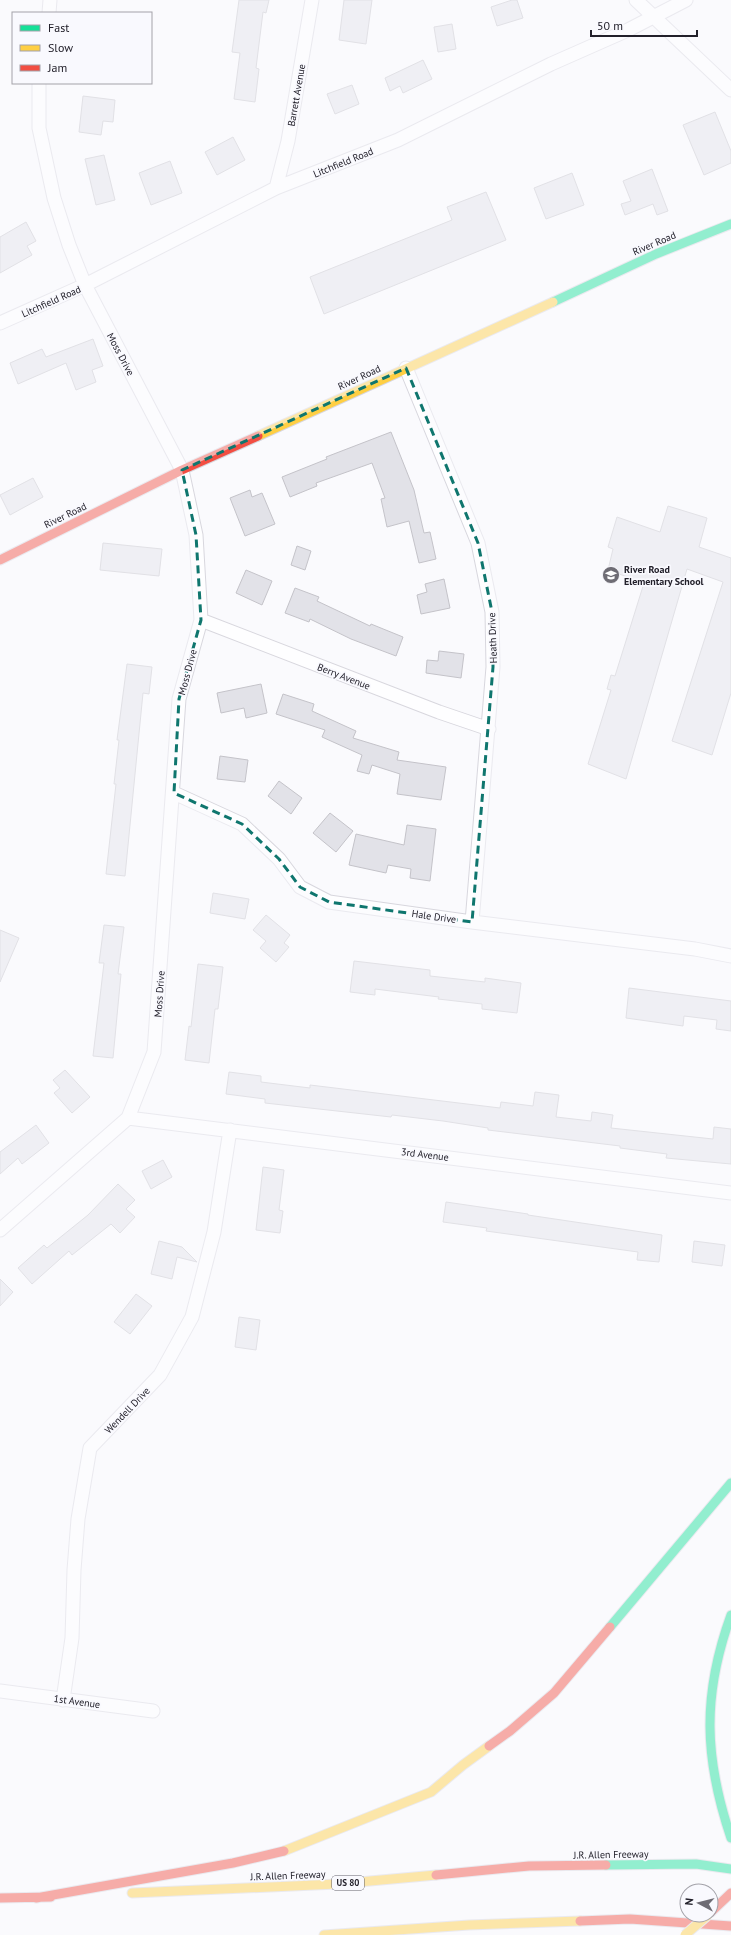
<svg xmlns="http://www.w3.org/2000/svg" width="731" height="1935" font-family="'PT Sans',sans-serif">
	<rect width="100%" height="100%" fill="#fafafd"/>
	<path fill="#e2e2e8" stroke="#c4c3c9" d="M239,0H269L266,13L263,12L256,68L259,69L255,102L234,99L240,53L232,52Z
		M344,0H372L366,44L339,40Z
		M512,0H517L523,18L497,26L491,7Z
		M452,24L456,49L438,52L434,27Z
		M423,60L432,79L403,93L400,86L390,91L385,78Z
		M352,85L359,104L335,114L327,94Z
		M83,96L115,100L113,122L103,121L101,135L79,132Z
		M715,112L731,151V163L704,175L683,125Z
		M233,137L245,160L217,175L205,152Z
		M104,155L115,200L96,205L85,159Z
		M170,161L182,193L151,205L139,173Z
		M652,169L668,211L657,215L653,204L625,215L621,204L631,201L623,181Z
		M572,173L584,205L546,219L534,188Z
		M486,192L506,240L324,314L310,277L452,220L447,207Z
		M26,222L36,241L27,246L32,255L0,273V237Z
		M93,339L103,366L92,370L96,382L76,390L66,363L18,384L10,363L42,349L46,357Z
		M391,432L414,490L424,533L430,532L436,559L419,563L409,521L387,527L381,499L385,498L372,463L316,483L317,486L290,497L282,477L327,459L326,457Z
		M33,478L43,497L10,515L0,495Z
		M250,490L252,497L262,493L275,524L245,536L230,498Z
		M668,506L707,518L699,547L731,558V693L712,755L672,741L723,582L687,569L626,779L588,764L611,690L607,689L611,675L615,676L644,583L608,570L613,549L608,547L617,517L660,532Z
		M103,543L162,549L159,576L100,570Z
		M297,546L311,551L305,570L291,565Z
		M246,570L272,581L262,605L236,593Z
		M444,579L450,608L421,614L417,595L427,592L425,584Z
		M295,588L319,597L317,601L370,626L371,624L403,637L396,656L351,639L310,619L309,622L285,613Z
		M439,651L464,654L461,678L426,673L427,660L438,661Z
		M127,664L152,667L149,694L143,693L125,876L106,874L116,784H114L119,740H117Z
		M261,684L267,713L246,718L244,708L221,713L217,693Z
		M283,694L314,704L312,711L356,731L353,738L399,752L397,760L446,767L441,800L397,794L400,774L372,765L369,774L357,771L362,755L322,737L325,730L276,714Z
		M220,756L248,760L245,782L217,779Z
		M279,781L302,798L291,814L268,796Z
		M330,813L353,831L336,852L313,833Z
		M407,825L436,829L430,881L410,878L411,869L388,865L386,873L349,865L356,834L404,845Z
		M213,893L249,899L245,919L210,913Z
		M266,915L290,935L284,943L289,947L276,962L260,948L266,941L253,930Z
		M104,925L124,927L118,974H121L113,1058L93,1056L104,963H99Z
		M0,930L19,938L0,982Z
		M354,961L430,970V976L485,982V978L521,983L517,1013L482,1009V1004L438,999L439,997L375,989V995L350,992Z
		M198,964L223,967L218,1009H215L209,1063L185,1060L189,1026L191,1027Z
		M629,988L731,1001V1031L716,1029L717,1020L684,1016L683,1026L626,1018Z
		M65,1070L90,1097L72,1113L54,1093L60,1088L53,1080Z
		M229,1072L261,1076V1082L310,1088V1085L500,1108L501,1102L533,1106L535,1092L559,1095L556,1117L591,1121L592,1112L613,1115L611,1128L713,1139L714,1127L731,1129V1164L666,1158L667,1154L620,1148V1146L488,1130V1128L443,1121L392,1115L391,1117L265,1103V1099L226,1094Z
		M36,1125L49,1143L22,1164L18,1158L0,1174V1152Z
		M163,1160L172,1177L151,1189L142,1171Z
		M263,1167L284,1170L279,1210L283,1211L280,1233L256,1230Z
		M118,1184L135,1200L126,1209L135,1217L120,1233L111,1224L72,1255L69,1251L32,1284L18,1268L44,1245L47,1248L88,1215Z
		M446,1202L528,1214V1215L662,1235L659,1262L637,1260L638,1252L486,1231L487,1228L443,1222Z
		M159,1241L182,1247L197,1262L177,1257L172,1279L151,1274Z
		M694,1241L725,1245L722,1266L692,1262Z
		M0,1279L13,1292L0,1306Z
		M136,1294L152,1306L130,1334L114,1322Z
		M239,1317L260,1320L256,1350L235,1347Z"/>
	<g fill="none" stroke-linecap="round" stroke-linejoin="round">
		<g stroke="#d8d7de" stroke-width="15">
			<path id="street" d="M636,0L731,90
				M49,13L50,0
				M276,188L288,141L312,0
				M0,323L85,285L276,188L398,140L551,64L628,30L686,0
				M406,368L478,543L492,612L493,667L472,922
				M201,620L439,712L489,729
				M174,793L242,824L279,859L300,887L329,902L472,922L695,949L731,956
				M128,1118L731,1193
				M0,1230L128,1118L154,1052L179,699L201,620L196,535L182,470L85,285L69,245L54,198L39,128V83
				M0,1691L153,1711
				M63,1700L72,1638L74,1570L78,1519L90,1448L160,1375L192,1317L214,1232L230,1130"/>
		</g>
		<g stroke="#d8d7de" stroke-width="11">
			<path id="fast" d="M553,302L656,254L731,224
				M731,1615C702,1695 704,1758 731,1838
				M610,1627L731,1483
				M606,1865L696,1864L731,1869"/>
		</g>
		<g stroke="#d8d7de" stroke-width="11">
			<path id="slow" d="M258,436L553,302
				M284,1851L431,1792L463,1765L489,1746
				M132,1893L337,1884L436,1875
				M324,1935L469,1925L580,1921"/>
		</g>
		<g stroke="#d8d7de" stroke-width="11">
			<path id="jam" d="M0,560L182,470L258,436
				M489,1746L510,1731L554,1693L610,1627
				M436,1875L529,1866L606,1865
				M0,1898L51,1897
				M36,1898L233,1863L284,1851
				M711,1912L731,1893
				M580,1921L630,1919L731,1926"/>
		</g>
		<use href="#street" stroke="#fefeff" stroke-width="13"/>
		<use href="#fast" stroke="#16e098" stroke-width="9"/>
		<use href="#slow" stroke="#ffcf43" stroke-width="9"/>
		<use href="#jam" stroke="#f24e42" stroke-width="9"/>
		<g stroke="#d8d7de" stroke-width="11" stroke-linecap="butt">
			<path id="slow-bridge" d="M685,1935L708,1915"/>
		</g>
		<use href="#slow-bridge" stroke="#ffcf43" stroke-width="9"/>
	</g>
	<path d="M0 0H731V1935H0ZM406,368L478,543L492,612L493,667L472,922L329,902L300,887L279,859L242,824L174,793L179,699L201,620L196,535L182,470Z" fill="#fafafd" fill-opacity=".55" fill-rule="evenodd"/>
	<path fill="none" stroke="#0f766e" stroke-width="3" stroke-dasharray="8 5" stroke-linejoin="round" d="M406,368L478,543L492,612L493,667L472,922L329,902L300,887L279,859L242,824L174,793L179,699L201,620L196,535L182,470Z"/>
	<defs>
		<g id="school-disc" transform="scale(0.9)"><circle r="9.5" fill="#6e6c74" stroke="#f9f9fe"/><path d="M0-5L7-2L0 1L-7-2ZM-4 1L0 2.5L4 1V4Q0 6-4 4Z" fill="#fff"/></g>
	</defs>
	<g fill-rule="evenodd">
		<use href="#school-disc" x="611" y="575"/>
	</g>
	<g text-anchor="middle" stroke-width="3.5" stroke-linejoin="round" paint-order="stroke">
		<rect fill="#f9f9fe" stroke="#62616a" stroke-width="1" x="332" y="1876" width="32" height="14" rx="3"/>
		<g font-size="9" font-weight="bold" fill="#22202a">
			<text x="348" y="1886">US 80</text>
		</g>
		<g font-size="10" fill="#22202a" stroke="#f9f9fe">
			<text transform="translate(296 95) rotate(-80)" y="4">Barrett Avenue</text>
			<text transform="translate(343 162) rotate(-22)" y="4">Litchfield Road</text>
			<text transform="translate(654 243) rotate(-23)" y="4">River Road</text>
			<text transform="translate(51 301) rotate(-24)" y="4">Litchfield Road</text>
			<text transform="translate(121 354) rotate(62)" y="4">Moss Drive</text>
			<text transform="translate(359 377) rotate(-25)" y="4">River Road</text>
			<text transform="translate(65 515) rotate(-26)" y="4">River Road</text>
			<text transform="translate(492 638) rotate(-92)" y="4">Heath Drive</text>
			<text transform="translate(187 672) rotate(-75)" y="4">Moss Drive</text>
			<text transform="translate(344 676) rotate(21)" y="4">Berry Avenue</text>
			<text transform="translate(434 916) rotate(8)" y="4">Hale Drive</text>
			<text transform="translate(159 994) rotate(-86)" y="4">Moss Drive</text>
			<text transform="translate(425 1154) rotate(7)" y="4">3rd Avenue</text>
			<text transform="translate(127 1410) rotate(-46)" y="4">Wendell Drive</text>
			<text transform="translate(77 1701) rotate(8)" y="4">1st Avenue</text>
			<text transform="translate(611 1854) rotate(-1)" y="4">J.R. Allen Freeway</text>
			<text transform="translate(288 1875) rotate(-2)" y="4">J.R. Allen Freeway</text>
		</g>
		<g font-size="10" font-weight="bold" fill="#22202a" stroke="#f9f9fe" text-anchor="start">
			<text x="624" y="573">River Road<tspan x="624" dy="12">Elementary School</tspan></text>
		</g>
	</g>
	<rect x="12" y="12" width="140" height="72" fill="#f9f9fe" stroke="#a3a2a9"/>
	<rect x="20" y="25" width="20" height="6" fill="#16e098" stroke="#a3a2a9"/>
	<text x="48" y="32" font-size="12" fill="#22202a">Fast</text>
	<rect x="20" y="45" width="20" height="6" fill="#ffcf43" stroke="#a3a2a9"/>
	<text x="48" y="52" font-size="12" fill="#22202a">Slow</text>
	<rect x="20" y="65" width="20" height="6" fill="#f24e42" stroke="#a3a2a9"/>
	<text x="48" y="72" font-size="12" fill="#22202a">Jam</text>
	<g transform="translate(699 1903) rotate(277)"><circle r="19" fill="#f9f9fe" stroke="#a3a2a9"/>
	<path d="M0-3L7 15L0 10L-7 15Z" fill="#6e6c74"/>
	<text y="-6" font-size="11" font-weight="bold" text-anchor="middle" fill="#22202a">N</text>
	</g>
	<path d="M591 30v6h106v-6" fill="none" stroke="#22202a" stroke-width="2"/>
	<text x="597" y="30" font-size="12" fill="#22202a" stroke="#f9f9fe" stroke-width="3" paint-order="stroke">50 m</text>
</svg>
